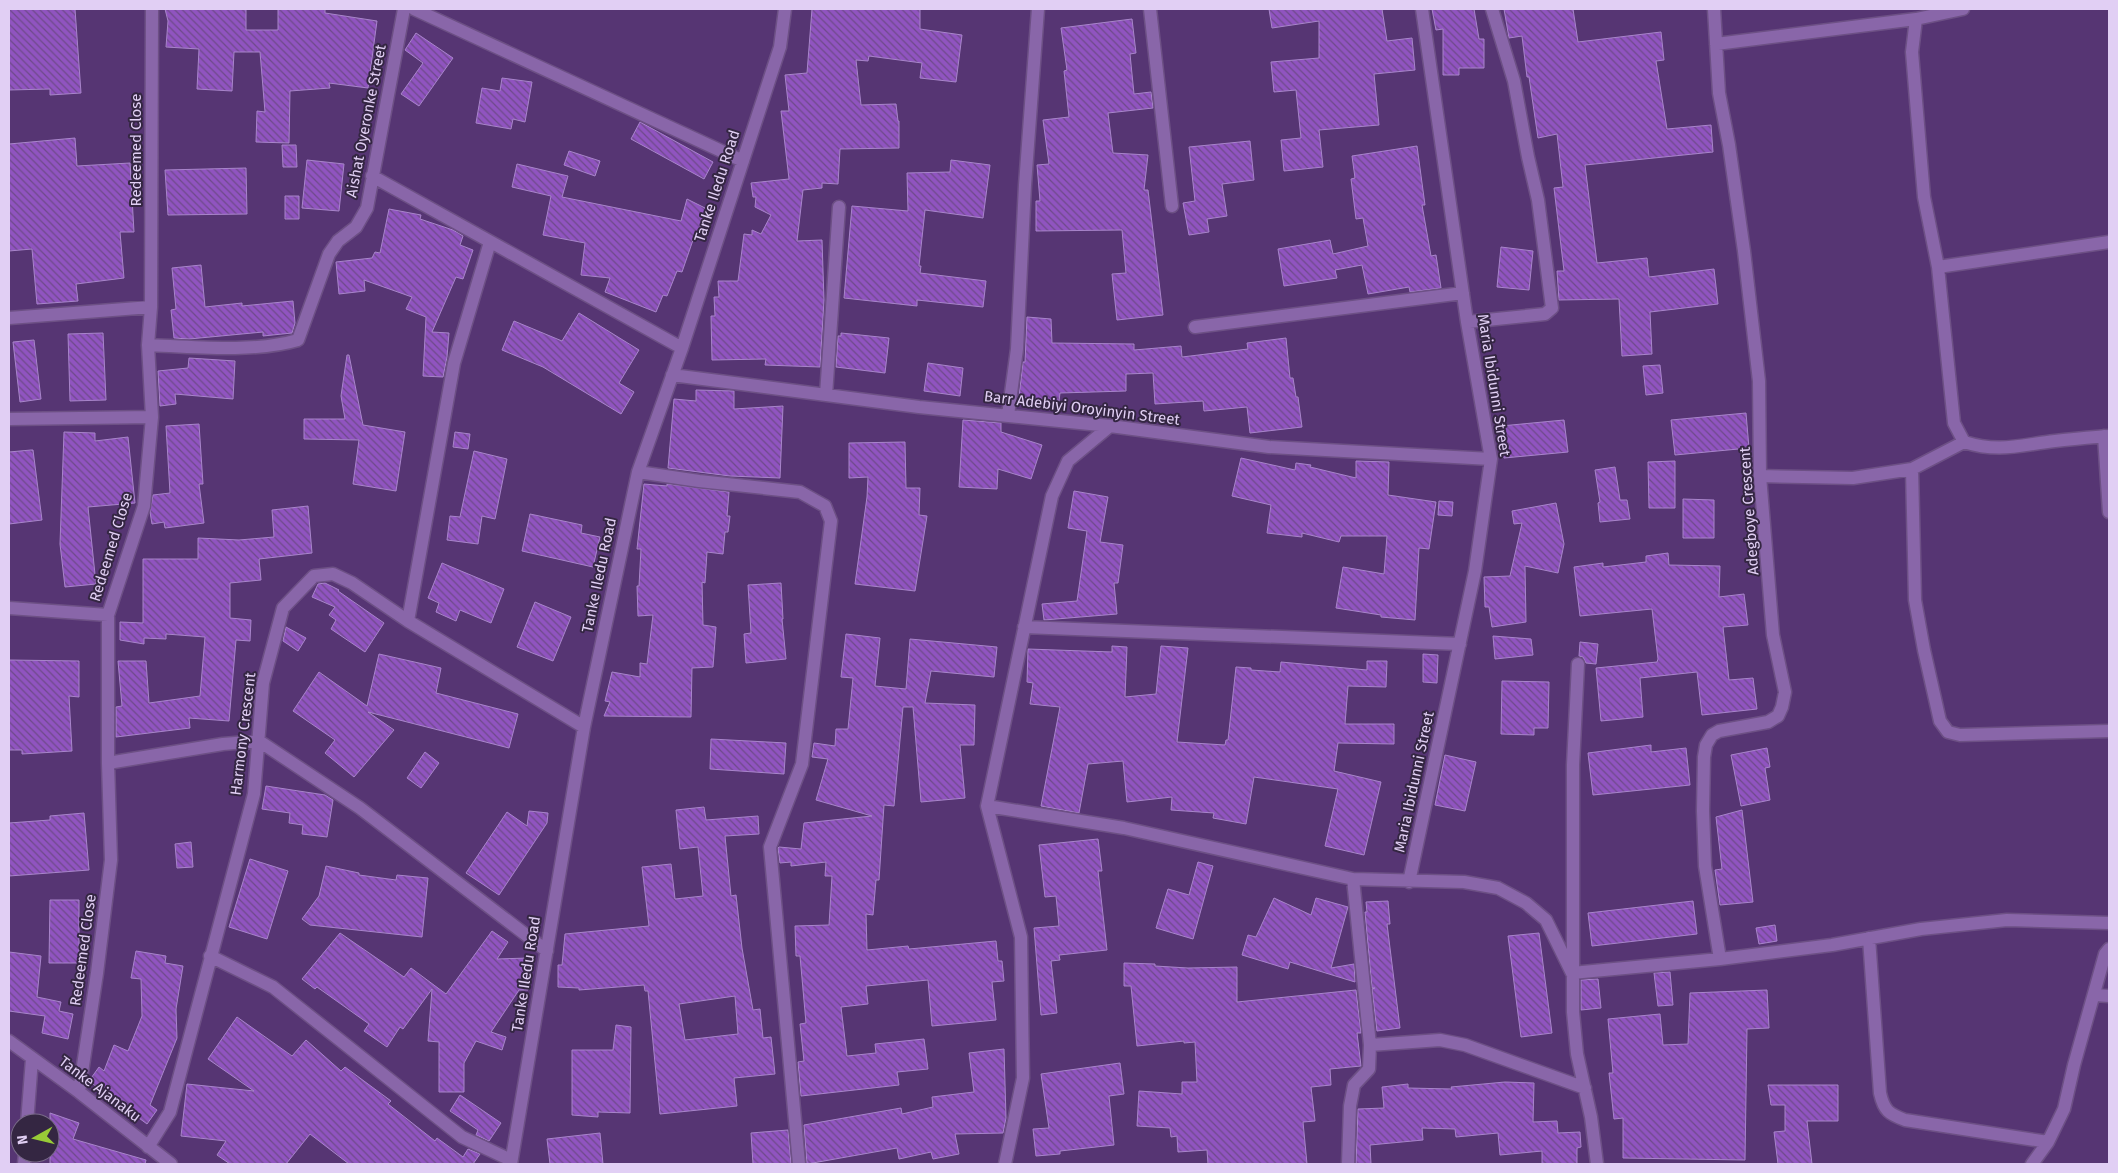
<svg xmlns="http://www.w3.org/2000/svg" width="2118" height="1173" font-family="'Fira Sans',sans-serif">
	<defs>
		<pattern id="building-back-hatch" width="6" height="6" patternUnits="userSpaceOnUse" patternTransform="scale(1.25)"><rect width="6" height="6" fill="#9054c0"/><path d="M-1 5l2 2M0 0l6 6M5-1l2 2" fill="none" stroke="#6e4a8a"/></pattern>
	</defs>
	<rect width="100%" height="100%" fill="#563573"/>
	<path fill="url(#building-back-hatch)" stroke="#a885ca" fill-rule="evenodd" d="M9,9H75L81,93L50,95V89L9,90Z
		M165,9H246V30H278V9H325V13L377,21L368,88L329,83L330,88L290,91L289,143L256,142L257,111L265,112L260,52H234L232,91L197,89L199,49L166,47L168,21Z
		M812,9H920V29L962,35L956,82L920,78L922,63L869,56L868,61L856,60L861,105L896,104L898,121H899V148L840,149L838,184L822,183V188L803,190L797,241L822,240L824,300L820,367L765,365L766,359L712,360L711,316H715L714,297H719L718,281H738L744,234L752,235V230L761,234L771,215L755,207L756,197H753L751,183L789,179L781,111H789L785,75L807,73Z
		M1269,9H1382L1387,41L1412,38L1415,70L1374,74L1379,125L1319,130L1323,167L1284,171L1281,140L1301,138L1296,90L1274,92L1271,62L1319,58V21L1272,28Z
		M1432,9H1474L1479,39H1484V68H1459V75H1443V29L1436,30Z
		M1504,9H1573L1578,42L1661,32L1664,60L1656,61L1667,129L1711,125L1713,152L1585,165L1597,263L1647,258L1649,277L1714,269L1718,304L1650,312L1652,354L1622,356L1619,299L1559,300L1557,271H1564L1554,188L1563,187L1557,134L1538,138L1529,77H1527L1522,36L1509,38Z
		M1132,19L1136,53L1130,54L1134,94L1151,92L1153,108L1108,113L1113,153L1148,155L1144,190H1148L1163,315L1117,320L1112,274L1126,273L1122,230L1036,231V201H1040L1037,165L1049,164L1043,120L1069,117L1064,71L1067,70L1061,28Z
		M416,33L453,58L419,106L401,94L423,63L405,50Z
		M502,78L532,82L525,122L513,119L511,129L476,123L482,88L500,91Z
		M640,122L713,162L704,179L631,139Z
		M75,138L77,166L130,163L134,232H120L124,278L76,284L78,301L37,304L32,249L9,251V144Z
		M1250,141L1254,180L1222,184L1227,216L1207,219L1209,232L1189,235L1183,203L1195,201L1189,147Z
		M282,145H296L297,167H283Z
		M1417,146L1425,205H1422L1431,256L1436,255L1441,288L1410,292L1409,287L1368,294L1362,265L1335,270L1337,278L1284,286L1278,249L1330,240L1333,254L1368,246L1363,218L1356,219L1351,179L1355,178L1352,156Z
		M569,151L600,161L595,176L564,165Z
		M307,160L344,164L339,211L302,208Z
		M951,160L990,165L983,218L925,210L919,266H921L920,273L986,281L983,307L917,300V306L844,298L852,206L908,211L907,173L950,172Z
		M517,164L568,176L562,197L681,221L687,199L709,210L694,240H693L682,272L677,271L667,296L663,295L656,312L605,292L610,278L581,275L585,243L543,235L551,196L512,187Z
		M246,168L247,214L168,215L165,170Z
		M285,196H299V219H285Z
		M389,209L421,215L420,219L453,230L463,236L460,245L473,250L463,279L456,277L432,332L449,333L447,357L443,377L423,376L426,317L406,309L412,297L364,280L365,291L339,294L336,262L372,258L375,252L380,253Z
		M1501,247L1533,251L1529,290L1497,287Z
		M201,265L205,307L242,303V306L293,301L295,323L292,333L263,336V332L189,339L174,338L171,310L176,309L172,268Z
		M579,313L639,350L619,383L634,392L621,414L543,367L502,350L514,321L562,341Z
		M1027,317L1051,319L1052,343L1134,344V350L1181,346L1182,357L1248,349L1247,343L1286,338L1290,378H1293L1296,397H1298L1302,427L1250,433L1247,407L1204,411L1203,401L1155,404L1153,373L1126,374V391L1060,393L1059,401L1019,397L1023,362H1025Z
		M103,333L106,400L70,401L68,334Z
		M841,333L889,338L885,373L836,367L838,336H841Z
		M34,340L41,399L20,402L13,342Z
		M347,355H349L363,425L405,432L396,491L353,484L359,440L304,439V419H345L341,396Z
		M189,358L235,361L233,399L175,394L176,404L160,406L158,371L188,368Z
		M928,363L963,368L960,396L924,391Z
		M1660,365L1663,393L1646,395L1643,366Z
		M696,390L734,391V409L783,406L780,478L730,476L668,468L674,399L696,401Z
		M1746,413L1749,448L1675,455L1671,420Z
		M963,420L1001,423V432L1042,445L1031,479L998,469L997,489L959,487Z
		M1564,420L1568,452L1504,458L1501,426Z
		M199,424L203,484H199L204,523L165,528L164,522L152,524L150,512L153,495L170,493L166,426Z
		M64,432L95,433V441L128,437L135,503L88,507L96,584L65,587L60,544Z
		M455,432L470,434L468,449L453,447Z
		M905,442L906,488H920L919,515L927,516L915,591L855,584L867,497L868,477L849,478V443Z
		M31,450H33L42,520L9,524V452Z
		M474,451L507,459L495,519L482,516L478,544L447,540L450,516L460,517Z
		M1241,458L1295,470L1296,463L1311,465L1310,467L1356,478V461L1389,462L1388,495L1436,502L1429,549L1419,548L1415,620L1381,617V615L1336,608L1343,567L1384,574L1387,536H1341L1339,542L1302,533V537L1267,533L1271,505L1232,496Z
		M1675,461V508H1649L1648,462Z
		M1615,467L1620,500H1627L1630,519L1600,522L1598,503L1600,502L1595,470Z
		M644,484L667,486V484L729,492L727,516H730L728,532H725L723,554L707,552L705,583L702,582L703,625L716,627L713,667L692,668L691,717L604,716L610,702L605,701L612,672L640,677V663L647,664L653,615L638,616L637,586H639L641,549H637Z
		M1074,491L1108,497L1100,542L1123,545L1118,583H1114L1117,614L1044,620L1042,604L1077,601L1087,531L1068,528Z
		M1683,499L1714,500V538H1683Z
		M1439,501L1453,502L1452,516L1438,515Z
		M1556,503L1564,544L1558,573L1525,566L1526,622L1492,627L1489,607H1485L1484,577L1510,576L1522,523L1514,524L1512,511Z
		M308,506L312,553L259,559L261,580L230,583V618L251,620L250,641L236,640L229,721L189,718L190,728L116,737V707L122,706L118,661H146L149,703L200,696L205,637L166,634V639L144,638V644L120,640V622L143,623V559H198V538L239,540L274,537L272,510Z
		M530,514L582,525L581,533L600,537L593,567L522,551Z
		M1668,553L1669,565L1720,566L1719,597L1744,594L1748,625L1723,627L1729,680L1753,678L1757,709L1702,715L1697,672L1640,678L1643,717L1601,721L1596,668L1657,662L1658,659L1652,609L1580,616L1574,567L1603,563V567L1646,562V556Z
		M442,563L504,589L491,623L460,610L456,621L436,612L439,603L428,598Z
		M325,583L339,590L338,591L384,623L365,652L331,629L336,620L329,615L335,607L312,597L318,584Z
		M781,583L783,619H782L786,659L746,663L744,634L751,633L748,585Z
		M535,602L571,617L553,661L517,647Z
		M286,627L306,638L298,651L283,641Z
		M846,634L880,638L875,686L906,689L910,639L997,647L994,677L931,671L925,703L975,705L974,745H960L965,798L921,802L913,707H903L894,806L884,805L879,880H876L873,915L866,914L867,950L908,946L909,949L996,941L998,961H1002L1004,981L992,982L996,1020L932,1026L928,980L866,986L868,1004L841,1007L847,1056L876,1053L875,1044L924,1039L928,1069L897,1072L899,1085L801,1096L798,1062L804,1061L800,1024L806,1023L800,956H796L795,926L829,925L832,876H825L826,862L791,866V862L780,863L778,848L779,847L801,849L804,823L872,816L816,800L828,759L812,757L814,743L835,746L836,729H848L853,678L841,677Z
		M1493,636L1531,639L1533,655L1495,659Z
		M1580,642L1598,644L1596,664L1586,663L1583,657L1579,656Z
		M1112,646L1127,647L1125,697L1156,694L1161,646L1188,648L1177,742L1225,745L1226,740H1228L1236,667L1251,668V670L1280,672L1281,662L1367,670V661H1387L1386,687L1348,686L1345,724H1394V744L1338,743L1334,771L1381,782L1364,855L1325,846L1338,789L1254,777L1246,824L1213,818L1214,813L1171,810L1172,797L1127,802L1123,761L1088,764L1079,813L1041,806L1060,707L1030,704L1033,683L1027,682L1028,649L1112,652Z
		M379,654L441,668L436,693L518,714L509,748L368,712L394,730L354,777L325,753L335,740L293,711L319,672L367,706Z
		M1423,654L1438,655L1437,683L1423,682Z
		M9,660L79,661V697L69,696L72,751L22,754V750H9Z
		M1502,681L1549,682L1548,728H1534V735L1501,734Z
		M711,739L786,743L784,774L710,769Z
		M1651,745V752L1686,748L1690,785L1593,795L1588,753Z
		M1767,748L1770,767L1765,768L1770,800L1741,806L1731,755Z
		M425,752L439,763L421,788L407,778Z
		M1445,755L1476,762L1465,811L1435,805Z
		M266,786L325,795L333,800L327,837L302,834L303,825L289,823L290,813L262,809Z
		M704,807L706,820L758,816L759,834L725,836L731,896L736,895L742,948L753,1010L760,1009L763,1038L771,1037L775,1074L734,1078L737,1106L660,1114L648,991H645L644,985L579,990V988L558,987V965H562L565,934L649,926L642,867L671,864L675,899L703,896L698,847L680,849L676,810ZM735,996L738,1034L685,1040L679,1004Z
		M1742,810L1753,902L1720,905L1715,870L1722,869L1716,817Z
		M529,811L548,813L547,823L499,895L466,873L507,812L527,826Z
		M84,813L89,870L9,876V823L50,820V816Z
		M1098,839L1102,871H1098L1107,950L1059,955L1060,960L1051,961L1057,1013L1041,1015L1034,928L1059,926L1056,896L1045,897L1039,845Z
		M191,842L193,867L177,868L175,844Z
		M250,859L288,871L267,939L229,927Z
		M1198,862L1213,866L1193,939L1156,928L1168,889L1189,895Z
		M326,866L359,873V875L396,880L397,875L428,878L422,937L310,925L302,919L319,896Z
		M1274,898L1311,915L1316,898L1348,907L1331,968L1354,964L1355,982L1290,962L1288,969L1242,955L1248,935L1256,937Z
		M50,900H79V963H49Z
		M1388,901L1390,924H1387L1400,1028L1377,1031L1372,989L1375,988H1372L1365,912H1367L1366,902Z
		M1693,901L1697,934L1592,946L1588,913Z
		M1775,925L1777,941L1759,944L1756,928Z
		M492,931L508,942L497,959L528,958V990H519L491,1032L506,1037L502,1050L476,1041L464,1063V1092H439V1042L428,1041L432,989L403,1029L400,1027L387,1047L364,1031L369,1024L317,987L315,989L302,979L340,933L404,977L411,968L446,994Z
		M1539,933L1552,1033L1521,1037L1508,936Z
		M136,951L166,956L165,963L183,966L176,1009L177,1038L150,1105L157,1110L147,1124L89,1081L99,1067L104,1071L114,1045L128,1051L142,1016L141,979L131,978Z
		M9,952L41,956L37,997L61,1002L59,1011L73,1014L68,1039L42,1033L45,1016L9,1011Z
		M1124,963L1155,964V966L1188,968L1237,967V1002L1356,990L1361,1033H1357L1361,1066L1330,1069L1331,1085L1311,1087L1315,1121L1303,1122L1307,1164H1208L1207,1150L1178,1152L1177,1136L1171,1137L1170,1128L1137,1126L1139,1091L1182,1094V1082H1197L1195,1042L1184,1043V1041L1137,1046L1131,986H1124Z
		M1670,972L1673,1005L1658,1006L1654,973Z
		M1598,979L1601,1008L1581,1010V980Z
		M1767,990L1769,1028L1747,1029L1745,1160L1623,1158V1118L1614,1119L1609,1073H1613L1608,1019L1660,1014L1663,1045L1688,1044L1690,993Z
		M237,1017L292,1056L306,1040L341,1071L345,1067L391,1101L388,1104L435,1141L437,1138L463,1157L468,1149L480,1154L473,1164H349L310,1134L286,1164H230L217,1155L226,1141L181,1136L187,1084L254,1091L208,1059Z
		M616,1025L631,1027L630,1113L598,1112V1117L572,1115V1050H613Z
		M1004,1049L1006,1118L1003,1133L955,1134L959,1154L933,1159L931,1152L899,1159L897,1148L807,1164L804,1125L901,1108L902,1114L933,1107L932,1097L974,1092L969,1053Z
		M1120,1063L1124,1094L1109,1096L1114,1145L1060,1151V1154L1036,1156L1033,1129L1049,1128L1041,1074Z
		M1505,1082L1534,1083L1533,1122L1557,1121L1558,1133L1580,1132L1581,1147L1577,1148V1164H1542V1151L1500,1155L1498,1133L1456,1137L1455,1129L1422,1128L1423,1140L1370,1145L1371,1164H1356L1358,1109L1384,1108L1382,1087L1408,1084V1088L1452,1089L1451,1087Z
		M1768,1085H1838V1121H1807L1812,1164H1778L1774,1132L1785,1131V1105H1771Z
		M460,1095L501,1123L489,1141L476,1135L478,1130L450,1111Z
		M50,1113L79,1123L73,1139L146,1160L145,1164H50Z
		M788,1130L791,1164H753L751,1133Z
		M600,1133L603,1164H550L547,1139Z"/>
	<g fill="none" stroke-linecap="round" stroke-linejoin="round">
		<g stroke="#6d5085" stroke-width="15">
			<path id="minor" d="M414,9L743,161
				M1150,9L1172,206
				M1714,9L1719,93L1729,145L1744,251L1759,381L1760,476L1773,635L1785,692L1782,707L1778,716L1768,722L1719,731L1712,735L1706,745L1704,757L1703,811L1705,866L1720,959
				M1963,9L1916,19L1912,52L1924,197L1938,267L1954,423L1964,442C1999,453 2020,445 2055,441C2073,439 2091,437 2109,436
				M1716,44L1916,19
				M372,176L682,348
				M1938,267L2109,242
				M9,318L151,307
				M1467,322L1545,314L1552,308L1538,200L1528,157L1514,81L1492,9
				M1195,327L1463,293
				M148,345C194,347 254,353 298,340L329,254L338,241L356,227L367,208L404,9
				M672,375L919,407L1110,426L1269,447L1491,459
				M826,395L839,207
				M1008,415L1017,349L1025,185L1038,9
				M9,419L152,417
				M2104,436L2109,512
				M1912,469L1915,600L1924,650L1940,721L1948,732L1960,735L2109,731
				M638,472L699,481L800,492L825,506L831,521L802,764L770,847L799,1164
				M1760,476L1853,478L1912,469L1964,442
				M9,608L108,615
				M408,621L454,363L490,242
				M1024,627L1460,644
				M1578,664L1573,765V1012L1577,1054L1591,1117L1597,1164
				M108,763L223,744L259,741L360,808L547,951
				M987,806L1124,828L1353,879L1464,882L1498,888L1526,903L1546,920L1572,973L1720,959L1832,945L1921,929L2007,920L2109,923
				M1409,882L1475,571L1491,459L1467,322L1422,9
				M1869,938L1880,1093C1884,1111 1889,1114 1905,1120L2048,1142
				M210,956L273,987L462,1137L511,1160
				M2095,995L2109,996
				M9,1041L79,1092L171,1164
				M1370,1045L1440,1040L1465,1045L1585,1088
				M79,1092L97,973L111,860L108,763V615L144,506L152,417L148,345L151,307L152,9
				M27,1123L32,1059
				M148,1147L170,1112L254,794L263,683L283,608L314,576L333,574L352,583L408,621L584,727
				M24,1164L25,1153
				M511,1164L584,727L638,472L682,348L780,47L785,9
				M1005,1164L1023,1078L1021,937L987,806L1052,496L1068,461L1110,426
				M1348,1164L1350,1106L1354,1085L1369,1069L1370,1045L1353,879
				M2032,1164L2048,1142L2064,1109L2074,1065L2105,954L2109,949"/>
		</g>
		<use href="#minor" stroke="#8966a9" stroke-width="12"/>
	</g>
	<g text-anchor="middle" stroke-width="4" stroke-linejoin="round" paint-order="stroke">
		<g font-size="15" fill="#e1cff4" stroke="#342642">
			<text transform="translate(366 121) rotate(-79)" y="5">Aishat Oyeronke Street</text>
			<text transform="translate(136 150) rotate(-90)" y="5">Redeemed Close</text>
			<text transform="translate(717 186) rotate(-72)" y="5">Tanke Iledu Road</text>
			<text transform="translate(1494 385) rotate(81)" y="5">Maria Ibidunni Street</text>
			<text transform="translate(1082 408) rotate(7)" y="5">Barr Adebiyi Oroyinyin Street</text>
			<text transform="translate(1749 511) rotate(-94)" y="5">Adegboye Crescent</text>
			<text transform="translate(111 547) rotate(-73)" y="5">Redeemed Close</text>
			<text transform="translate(599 575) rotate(-78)" y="5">Tanke Iledu Road</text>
			<text transform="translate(243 734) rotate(-83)" y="5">Harmony Crescent</text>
			<text transform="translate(1414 782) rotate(-78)" y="5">Maria Ibidunni Street</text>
			<text transform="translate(83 950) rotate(-82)" y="5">Redeemed Close</text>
			<text transform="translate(526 974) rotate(-81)" y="5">Tanke Iledu Road</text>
			<text transform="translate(100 1089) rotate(37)" y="5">Tanke Ajanaku</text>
		</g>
	</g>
	<rect width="2118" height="1173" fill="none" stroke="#e1cff4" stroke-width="20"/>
	<g transform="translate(35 1138) rotate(262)"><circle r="24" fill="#342642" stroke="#796a89"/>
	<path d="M0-4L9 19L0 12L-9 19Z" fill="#98cb37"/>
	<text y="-8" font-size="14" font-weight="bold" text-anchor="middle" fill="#e1cff4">N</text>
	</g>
</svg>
